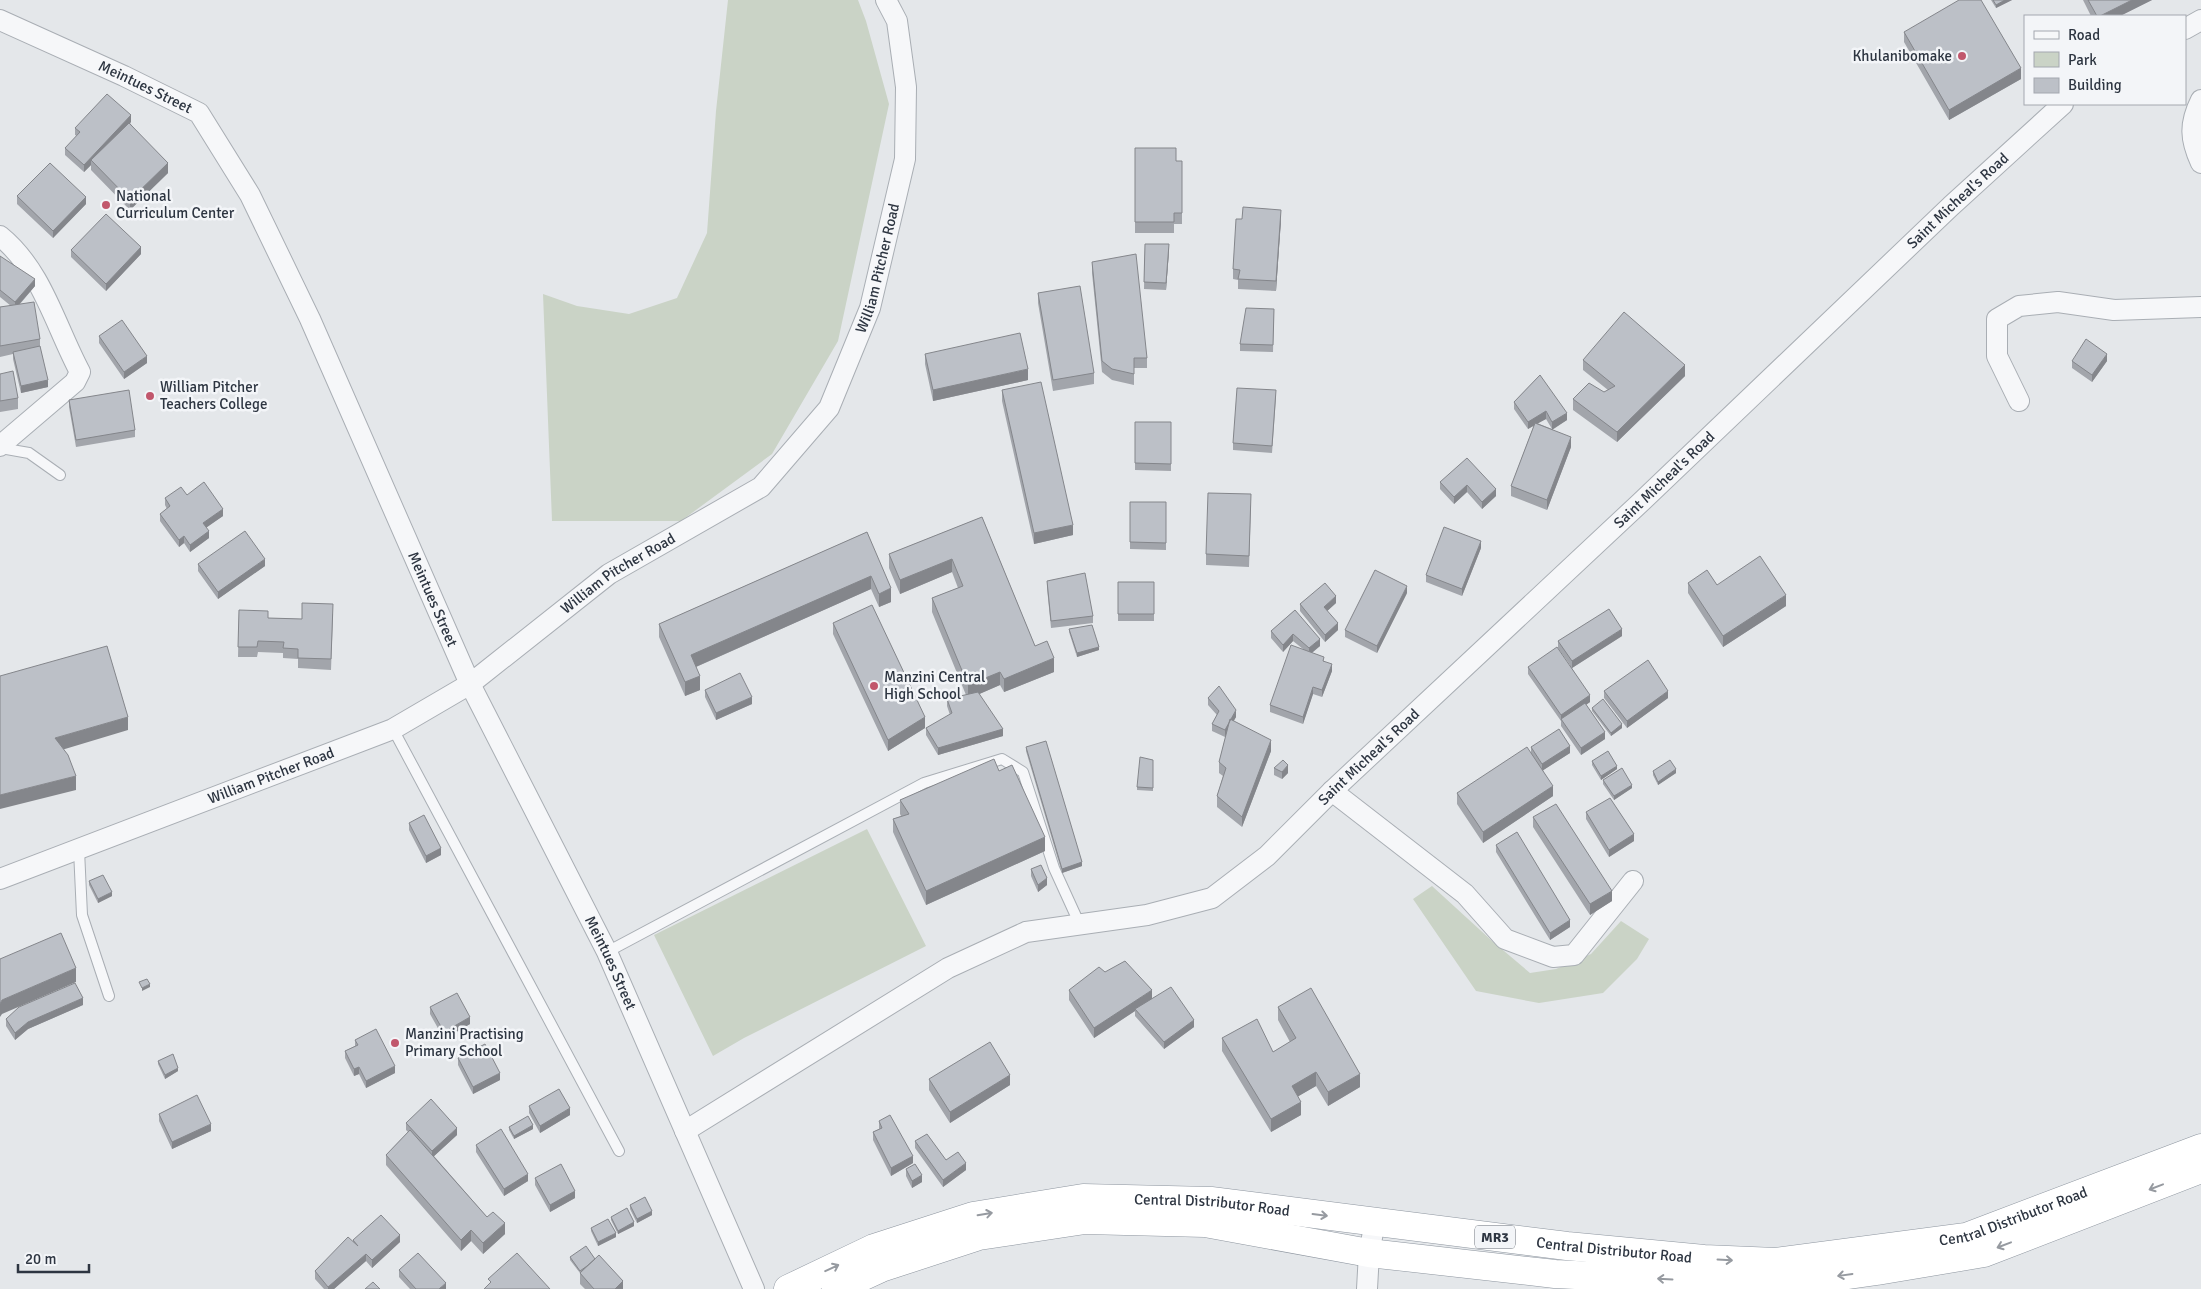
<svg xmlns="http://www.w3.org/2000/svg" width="2201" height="1289" font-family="Signika,sans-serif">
	<rect width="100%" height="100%" fill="#e4e7ea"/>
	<path fill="#cad3c6" d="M728,0H858L866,21L889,104L838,341L772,454L681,521H552L543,294L577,306L629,314L677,298L707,233L716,111Z
		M867,829L926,946L744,1038L713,1056L654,935Z
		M1432,886L1491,940L1530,973L1556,969L1591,954L1621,921L1649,939L1637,959L1603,993L1539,1003L1476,991L1413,899Z"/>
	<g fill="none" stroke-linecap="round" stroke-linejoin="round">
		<g stroke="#a9aeb4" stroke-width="12">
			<path id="lane" d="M0,448L29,453L60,475
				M393,729L619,1151
				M79,850L82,915L109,996
				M607,952L924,783L1002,759L1023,772L1054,868L1080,925"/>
		</g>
		<g stroke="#a9aeb4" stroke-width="22">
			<g id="street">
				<path id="s1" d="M0,20L124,76L199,113L250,195L310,319L470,684L607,952L754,1289"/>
				<path d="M2185,29L2201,20"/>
				<path d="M2201,100C2189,124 2190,139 2201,163"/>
				<path d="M0,236C42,270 55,325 80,372L75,382L0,446"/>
				<path d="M2019,401L1997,356V319L2019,306L2058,302L2114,310L2201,307"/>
				<path d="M1332,791L1465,894L1505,939L1553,957L1574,955L1633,881"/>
				<path id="s2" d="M0,879L393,729L470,684L609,574L761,487L829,408L870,308L905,159L906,87L897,21L886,0"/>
				<path id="s3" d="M685,1131L948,968L1026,932L1147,915L1212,898L1267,856L1332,791L1640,503L1951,206L2063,104"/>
				<path d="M1367,1289L1369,1253L1375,1222"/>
			</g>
		</g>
		<g stroke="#8d959f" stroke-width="29">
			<g id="highway">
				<path id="s4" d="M788,1289L874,1248L973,1216L1083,1198L1211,1201L1567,1246L1704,1259L1776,1262L1966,1237L2201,1148"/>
				<path d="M836,1289L881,1268L979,1236L1085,1220L1205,1223L1369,1253L1555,1274L1775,1285L1877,1271L1984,1253L2201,1169"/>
			</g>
		</g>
		<use href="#lane" stroke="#f6f7f9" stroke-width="10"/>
		<use href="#street" stroke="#f6f7f9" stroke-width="20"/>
		<use href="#highway" stroke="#fff" stroke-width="28"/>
	</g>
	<path fill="#a2a5ab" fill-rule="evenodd" d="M1991,0H2012L1996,8Z
		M2083,0H2152L2120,16H2091Z
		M1904,32L2021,79L1949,120L1904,42Z
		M131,122L130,123L168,173L130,210L91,170V165L84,172L65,155V148L77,136L75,135V128Z
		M1135,148L1176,161H1182V224H1174V233H1135Z
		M17,196L86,204L53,238L17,204Z
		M1242,219L1281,220L1276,291L1238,289V280L1233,279V269Z
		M1145,244L1169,251L1166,290L1144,289Z
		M71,250L141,254L106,291L71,257Z
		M0,256L35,286L20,304L40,339V346L48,387L21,393L13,359V354L0,357V307L11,306L0,297Z
		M1092,262L1147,358V368H1134V385L1112,380L1102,372L1092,273Z
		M1038,293L1094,373V384L1053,391L1038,303Z
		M1274,309L1273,352L1240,351V344Z
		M99,336L147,363L124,379L99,343Z
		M925,354L1028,380L933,401L925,364Z
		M1583,360L1685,376L1617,442L1573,410V399L1604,392L1608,390L1583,370Z
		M2072,361H2107L2092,382L2072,368Z
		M0,374L18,398V409L0,412Z
		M1540,375L1567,420L1552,429L1571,447L1547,510L1511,496V486L1534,425L1528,429L1514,409V402ZM1546,419L1552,429L1537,423Z
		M1002,390L1073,535L1034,544L1002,401Z
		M1276,397L1272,453L1233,450V443Z
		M69,400L135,430V437L76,447L69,407Z
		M1135,422H1171V471L1135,470Z
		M1440,482L1496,489V496L1482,509L1467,492L1454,504L1440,489Z
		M187,495L223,516L206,527L209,538L190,552L184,543L179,547L160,521V514L167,509L165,505V498Z
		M1130,502H1166V550L1130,549Z
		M1251,505L1249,567L1206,565V554Z
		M982,517L1035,646L1054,672L1004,692L1000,685L979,694L1003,736L938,755L926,735V728L950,715L947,706V699L966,695L932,612V598L958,588L952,572L900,594L889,568V554Z
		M867,532L891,602L879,607L871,589L696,667L700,690L685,696L659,637V624Z
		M1481,548L1462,596L1426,582V575Z
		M198,564L265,566L218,599L198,571Z
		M1047,581L1093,616V623L1051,628L1047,588Z
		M1118,582H1154V621H1118Z
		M1688,583L1717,585L1786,606L1723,647L1688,593Z
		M1407,593L1377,653L1345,637V630Z
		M1336,603L1327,611L1338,630L1325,642L1300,611V604Z
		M239,610L268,618L302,619L333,614L331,670L298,668V659L283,658V653L258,652L257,657H238Z
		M1295,610L1320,646L1312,653L1324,661L1332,671L1322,697L1313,694L1303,724L1270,712V705L1303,649L1293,641L1283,652L1271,638V631Z
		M833,623L925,728L888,751L833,634Z
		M1069,629L1099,650L1077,657L1069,632Z
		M1622,636L1572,668L1590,702L1586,705L1605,739L1581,755L1561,726V721L1528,674V667L1570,665L1558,648V641Z
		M705,690L752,704L716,720L705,697Z
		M1604,691L1668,698L1627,728L1604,698Z
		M1208,698L1236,717L1233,721L1271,751L1242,827L1217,807V796L1223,776L1219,773V762L1226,735L1225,737L1212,731V724L1217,715L1208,705Z
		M1592,708L1622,728L1611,736L1592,711Z
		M1026,747L1082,866L1062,873L1026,751Z
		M1531,747L1570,753L1543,770L1553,796L1483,843L1457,804V793L1531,753Z
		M1153,760V791L1137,790V787Z
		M1592,761L1617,769L1601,780L1592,765Z
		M1274,768L1288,773L1282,779L1274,775Z
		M999,771L1045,851L926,905L893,832V819L901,816L900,814V800Z
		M1653,771L1676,773L1658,785L1653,775Z
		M1603,780L1632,788L1614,800L1603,784Z
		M1586,812L1634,841L1609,857L1586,819Z
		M1533,817L1612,901L1590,915L1533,827Z
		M409,823L441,855L426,863L409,830Z
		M1496,845L1570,927L1550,940L1496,852Z
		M1031,869L1047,885L1038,892L1031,876Z
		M89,881L112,896L98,903L89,885Z
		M1069,990L1152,999L1194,1027L1164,1049L1135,1016V1011L1094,1038L1069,1000Z
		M83,1005L28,1029L15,1040L6,1026V1019Z
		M430,1007L470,1024L444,1039L430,1014Z
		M1278,1007L1360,1087L1328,1106L1316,1086L1298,1096L1301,1115L1271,1132L1222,1051V1038L1273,1052L1290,1042L1278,1020Z
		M355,1040L395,1073L366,1088L359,1074L354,1076L345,1058V1051L355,1046Z
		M458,1058L500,1080L473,1094L458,1065Z
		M158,1061L178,1071L165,1079L158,1064Z
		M929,1079L1010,1085L950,1123L929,1090Z
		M529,1106L570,1115L540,1133L529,1113Z
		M159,1114L211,1131L172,1149L159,1121Z
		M879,1121L913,1163L891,1176L873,1140V1132L879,1129Z
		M406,1123L457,1135L434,1156L487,1217L505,1234L483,1254L471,1241L461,1251L386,1165V1155L408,1132L406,1130Z
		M509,1127L533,1129L514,1139L509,1130Z
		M915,1141L946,1160L966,1170L943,1187L915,1148Z
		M476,1145L528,1181L504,1196L476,1152Z
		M906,1169L922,1182L912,1188L906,1176Z
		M535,1178L575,1198L550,1212L535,1185Z
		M630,1205L652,1215L637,1223L630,1209Z
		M611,1217L634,1226L618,1234L611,1220Z
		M591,1228L616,1237L598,1246L591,1231Z
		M353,1240L400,1242L372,1268L366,1261L334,1289H324L315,1279V1271L353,1242Z
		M570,1257L595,1259L623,1289H585L580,1284V1273L570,1260Z
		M399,1270L446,1289H410L399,1277Z"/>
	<path fill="#84868b" d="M2005,0H2012L1996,8V5Z
		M2132,0H2152L2120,16H2100Z
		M2021,68V79L1949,120V110Z
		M131,115V122L93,162L91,160V165L84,172V165Z
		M168,163V173L130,210V200Z
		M86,197V204L53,238V231Z
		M1281,210V220L1276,291V281Z
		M1169,244V251L1166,290V283Z
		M141,247V254L106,291V284Z
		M35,279V286L15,309V302Z
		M2107,354V361L2092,382V375Z
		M147,356V363L124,379V372Z
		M1685,365V376L1617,442V432Z
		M1028,369V380L933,401V390Z
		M48,380V387L21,393V386Z
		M1546,411V419L1528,429V422Z
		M1567,413V420L1552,430V422Z
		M1571,437V447L1547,510V500Z
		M1467,485V492L1454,504V497Z
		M1496,489V496L1482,509V502Z
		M223,509V516L203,530V523Z
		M1073,525V535L1034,544V533Z
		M209,531V538L190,552V545Z
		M184,536V543L179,547V540Z
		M1481,541V548L1462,596V589Z
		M265,559V566L218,599V592Z
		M952,559V572L900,594V580Z
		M871,576V589L691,669V655Z
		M1407,586V593L1377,653V646Z
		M891,588V602L879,607V594Z
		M1786,595V606L1723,647V636Z
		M1336,596V603L1324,614V607Z
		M1338,623V630L1325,642V635Z
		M1622,629V636L1572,668V661Z
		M1293,634V641L1283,652V645Z
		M1320,639V646L1309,655V648Z
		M1099,647V650L1077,657V653Z
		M1054,658V672L1004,692V679Z
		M1332,664V671L1322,697V690Z
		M1000,672V685L968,699V685Z
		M700,676V690L685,696V682Z
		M1313,687V694L1303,724V717Z
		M1668,691V698L1627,728V721Z
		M1590,695V702L1562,721L1561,719V722V715Z
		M752,697V704L716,720V713Z
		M1236,710V717L1225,737V730Z
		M128,717V730L55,752V738Z
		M925,717V728L888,751V740Z
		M1622,724V728L1611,736V733Z
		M1003,729V736L938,755V748Z
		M1605,732V739L1581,755V748Z
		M1271,740V751L1242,827V817Z
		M1570,746V753L1542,771V764Z
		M1288,765V773L1282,779V772Z
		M1617,766V769L1601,780V776Z
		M1676,769V773L1658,785V782Z
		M76,776V790L0,809V795Z
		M1632,785V788L1614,800V796Z
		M1553,786V796L1483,843V832Z
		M1634,834V841L1609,857V850Z
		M1045,837V851L926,905V891Z
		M441,848V855L426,863V856Z
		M1082,862V866L1062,873V869Z
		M1047,878V885L1038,892V885Z
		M1612,891V901L1590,915V904Z
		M112,892V896L98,903V899Z
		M1570,920V927L1550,940V933Z
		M76,968V982L2,1014L0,1017V1004L2,1000Z
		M150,984V987L142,991V988Z
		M1152,990V1000L1135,1009V1011L1094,1038V1028Z
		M83,998V1005L28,1029L15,1040V1033L28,1022Z
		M470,1017V1024L444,1039V1032Z
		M1194,1020V1027L1164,1049V1042Z
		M395,1066V1073L366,1088V1081Z
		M359,1067V1074L354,1076V1069Z
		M178,1068V1071L165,1079V1075Z
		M1316,1072V1086L1292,1100V1086Z
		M500,1073V1080L473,1094V1087Z
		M1360,1074V1087L1328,1106V1092Z
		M1010,1075V1085L950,1123V1112Z
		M1301,1102V1115L1271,1132V1119Z
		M570,1108V1115L540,1133V1126Z
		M211,1124V1131L172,1149V1142Z
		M533,1125V1129L514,1139V1136Z
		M457,1128V1135L432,1158V1151Z
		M913,1156V1163L891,1176V1168Z
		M966,1163V1170L943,1187V1180Z
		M528,1174V1181L504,1196V1189Z
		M922,1175V1182L912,1188V1181Z
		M575,1191V1198L550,1212V1205Z
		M652,1211V1215L637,1223V1219Z
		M634,1222V1226L618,1234V1231Z
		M505,1223V1234L483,1254V1243Z
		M471,1230V1241L461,1251V1240Z
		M616,1233V1237L598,1246V1242Z
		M400,1235V1242L372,1268V1260Z
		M366,1254V1261L334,1289H328V1287Z
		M623,1281V1289H615Z
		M446,1283V1289H439Z"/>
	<path fill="#bcc0c7" stroke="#84868b" d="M1959,0H1981L2021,68L1949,110L1904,32Z
		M1993,0H2005L1996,5Z
		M2088,0H2132L2100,16H2097Z
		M107,94L131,115L84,165L65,148L80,132L75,128Z
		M129,123L168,163L130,200L91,160Z
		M1135,148H1176V161H1182V213H1174V222H1135Z
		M50,163L86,197L53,231L17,196Z
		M1243,207L1281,210L1276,281L1238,279L1240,270L1233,269L1236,219H1242Z
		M106,214L141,247L106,284L71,250Z
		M1145,244H1169L1166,283L1144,282Z
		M1136,254L1147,358H1134V374L1112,369L1102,361L1092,262Z
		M0,256L35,279L15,302L0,290Z
		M1080,286L1094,373L1053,380L1038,293Z
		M34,302L40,339L0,346V307Z
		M1246,308L1274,309L1273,345L1240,344Z
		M1624,312L1685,365L1617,432L1573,399L1589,383L1604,392L1615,386L1583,360Z
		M122,320L147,356L124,372L99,336Z
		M1020,333L1028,369L933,390L925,354Z
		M2086,339L2107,354L2092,375L2072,361Z
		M40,346L48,380L21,386L13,352Z
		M13,371L18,398L0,401V374Z
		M1540,375L1567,413L1552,422L1546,411L1528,422L1514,402Z
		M1041,382L1073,525L1034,533L1002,390Z
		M1237,388L1276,390L1272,446L1233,443Z
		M129,390L135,430L76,440L69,400Z
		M1135,422H1171V464L1135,463Z
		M1535,423L1571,437L1547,500L1511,486Z
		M1467,458L1496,489L1482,502L1467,485L1454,497L1440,482Z
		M204,482L223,509L203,523L209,531L190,545L184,536L179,540L160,514L170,506L165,498L181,487L187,495Z
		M1208,493L1251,494L1249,556L1206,554Z
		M1130,502H1166V543L1130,542Z
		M982,517L1035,646L1047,641L1054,658L1004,679L1000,672L968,685L932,598L963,586L952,559L900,580L889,554Z
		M1444,527L1481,541L1462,589L1426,575Z
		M245,531L265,559L218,592L198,564Z
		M867,532L891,588L879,594L871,576L691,655L700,676L685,682L659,624Z
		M1760,556L1786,595L1723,636L1688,583L1707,570L1717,585Z
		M1375,570L1407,586L1377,646L1345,630Z
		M1085,573L1093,616L1051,621L1047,581Z
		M1118,582H1154V614H1118Z
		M1325,583L1336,596L1324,607L1338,623L1325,635L1300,604Z
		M302,603L333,604L331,659L298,658V649L283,648L284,642L258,641L257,647H238L239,610L268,611V618L302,619Z
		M872,605L925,717L888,740L833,623Z
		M1609,609L1622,629L1572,661L1558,641Z
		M1295,610L1320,639L1309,648L1293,634L1283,645L1271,631Z
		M1092,625L1099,647L1077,653L1069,629Z
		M1291,645L1324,657L1323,661L1332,664L1322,690L1313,687L1303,717L1270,705Z
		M107,646L128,717L55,738L68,755L76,776L0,795V676Z
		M1557,647L1590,695L1561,715L1528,667Z
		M1648,660L1668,691L1627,721L1604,691Z
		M740,673L752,697L716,713L705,690Z
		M1219,686L1236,710L1225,730L1212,724L1219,711L1208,698Z
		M978,692L1003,729L938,748L926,728L952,713L947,699Z
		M1603,699L1622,724L1611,733L1592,708Z
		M1585,703L1605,732L1581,748L1561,719Z
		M1230,719L1271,740L1242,817L1217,796L1226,768L1219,762Z
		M1559,729L1570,746L1542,764L1531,747Z
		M1046,741L1082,862L1062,869L1026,747Z
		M1527,747L1553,786L1483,832L1457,793Z
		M1608,751L1617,766L1601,776L1592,761Z
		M1140,757L1153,760V788L1137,787Z
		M994,759L999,771L1012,765L1045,837L926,891L893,819L909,814L900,800Z
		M1283,760L1288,765L1282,772L1274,768Z
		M1670,760L1676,769L1658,782L1653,771Z
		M1622,768L1632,785L1614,796L1603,780Z
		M1610,798L1634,834L1609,850L1586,812Z
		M1556,804L1612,891L1590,904L1533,817Z
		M424,815L441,848L426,856L409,823Z
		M1517,832L1570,920L1550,933L1496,845Z
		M1041,865L1047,878L1038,885L1031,869Z
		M103,875L112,892L98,899L89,881Z
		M61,933L76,968L2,1000L0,1004V959Z
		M1125,961L1152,990L1094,1028L1069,990L1099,967L1105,972Z
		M147,979L150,984L142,988L139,982Z
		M75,983L83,998L28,1022L15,1033L6,1019L19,1007Z
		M1171,987L1194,1020L1164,1042L1135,1009Z
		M1311,988L1360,1074L1328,1092L1316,1072L1292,1086L1301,1102L1271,1119L1222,1038L1257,1019L1273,1052L1296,1038L1278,1007Z
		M457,993L470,1017L444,1032L430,1007Z
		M376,1029L395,1066L366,1081L359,1067L354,1069L345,1051L358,1045L355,1040Z
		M990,1042L1010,1075L950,1112L929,1079Z
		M485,1044L500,1073L473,1087L458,1058Z
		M173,1054L178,1068L165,1075L158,1061Z
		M559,1089L570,1108L540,1126L529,1106Z
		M197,1095L211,1124L172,1142L159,1114Z
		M431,1099L457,1128L432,1151L406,1123Z
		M890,1115L913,1156L891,1168L873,1132L882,1128L879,1121Z
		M528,1116L533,1125L514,1136L509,1127Z
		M501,1129L528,1174L504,1189L476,1145Z
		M410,1130L487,1217L493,1212L505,1223L483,1243L471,1230L461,1240L386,1155Z
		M927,1134L946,1160L958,1152L966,1163L943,1180L915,1141Z
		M561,1164L575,1191L550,1205L535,1178Z
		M915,1164L922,1175L912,1181L906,1169Z
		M645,1197L652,1211L637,1219L630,1205Z
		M627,1208L634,1222L618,1231L611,1217Z
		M381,1215L400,1235L372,1260L366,1254L328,1287L315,1271L348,1237L358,1246L353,1240Z
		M608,1219L616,1233L598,1242L591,1228Z
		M586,1246L595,1259L587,1266L580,1271L570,1257Z
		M418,1253L446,1283L439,1289H416L399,1270Z
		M517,1253L550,1289H484L491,1282L488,1279Z
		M599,1255L623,1281L615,1289H594L580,1273Z
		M373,1282L380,1289H365Z"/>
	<defs><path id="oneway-shaft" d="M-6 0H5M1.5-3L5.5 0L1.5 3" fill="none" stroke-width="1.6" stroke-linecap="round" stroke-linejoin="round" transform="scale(1.25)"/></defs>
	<g stroke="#969aa0">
		<use href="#oneway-shaft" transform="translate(2156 1187) rotate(159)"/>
		<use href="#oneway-shaft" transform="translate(985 1214) rotate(-9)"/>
		<use href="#oneway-shaft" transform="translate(1320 1215) rotate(7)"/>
		<use href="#oneway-shaft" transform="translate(2004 1245) rotate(159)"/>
		<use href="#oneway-shaft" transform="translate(1725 1260) rotate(3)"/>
		<use href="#oneway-shaft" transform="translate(832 1268) rotate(-25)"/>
		<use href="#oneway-shaft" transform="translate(1845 1275) rotate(172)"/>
		<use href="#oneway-shaft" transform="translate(1665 1279) rotate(-177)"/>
	</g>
	<g fill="#c1576c" stroke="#f3f5f8" stroke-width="2">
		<circle cx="1962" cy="56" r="5"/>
		<circle cx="106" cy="205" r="5"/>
		<circle cx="150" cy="396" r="5"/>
		<circle cx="874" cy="686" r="5"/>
		<circle cx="395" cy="1043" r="5"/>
	</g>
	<g text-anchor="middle" stroke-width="5" stroke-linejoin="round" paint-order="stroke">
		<rect fill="#f3f5f8" stroke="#686f78" stroke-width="1" x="1475" y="1225.5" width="40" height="23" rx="4"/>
		<g font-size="14" font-weight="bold" fill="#2d3541">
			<text x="1495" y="1242">MR3</text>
		</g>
		<g font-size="15" fill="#2d3541" stroke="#f3f5f8" text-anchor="start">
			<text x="1952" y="61" text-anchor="end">Khulanibomake</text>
			<text x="116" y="201">National<tspan x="116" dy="17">Curriculum Center</tspan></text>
			<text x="160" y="392">William Pitcher<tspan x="160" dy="17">Teachers College</tspan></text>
			<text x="884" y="682">Manzini Central<tspan x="884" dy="17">High School</tspan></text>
			<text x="405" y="1039">Manzini Practising<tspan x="405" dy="17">Primary School</tspan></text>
		</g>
		<g font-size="15" fill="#2d3541" stroke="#f3f5f8">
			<text dy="5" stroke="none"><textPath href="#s1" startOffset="160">Meintues Street</textPath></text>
			<text dy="5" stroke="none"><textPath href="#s3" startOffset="1606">Saint Micheal's Road</textPath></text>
			<text dy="5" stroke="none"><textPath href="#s2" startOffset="1115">William Pitcher Road</textPath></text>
			<text dy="5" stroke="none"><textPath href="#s3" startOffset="1201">Saint Micheal's Road</textPath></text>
			<text dy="5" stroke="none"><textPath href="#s2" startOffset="695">William Pitcher Road</textPath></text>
			<text dy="5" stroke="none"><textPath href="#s1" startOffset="760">Meintues Street</textPath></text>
			<text dy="5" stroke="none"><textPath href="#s3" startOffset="796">Saint Micheal's Road</textPath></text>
			<text dy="5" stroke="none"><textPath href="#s2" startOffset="290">William Pitcher Road</textPath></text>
			<text dy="5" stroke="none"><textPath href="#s1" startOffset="1165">Meintues Street</textPath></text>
			<text dy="5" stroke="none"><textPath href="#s4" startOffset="440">Central Distributor Road</textPath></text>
			<text dy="5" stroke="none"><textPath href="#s4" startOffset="1250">Central Distributor Road</textPath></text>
			<text dy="5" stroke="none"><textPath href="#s4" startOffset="845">Central Distributor Road</textPath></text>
		</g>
	</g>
	<rect x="2024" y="15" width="162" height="90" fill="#f3f5f8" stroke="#a4a8af"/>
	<rect x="2034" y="31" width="25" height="8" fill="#f6f7f9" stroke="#a4a8af"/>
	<text x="2068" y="40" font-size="15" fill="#2d3541">Road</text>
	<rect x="2034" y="52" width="25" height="15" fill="#cad3c6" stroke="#a4a8af"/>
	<text x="2068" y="65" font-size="15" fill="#2d3541">Park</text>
	<rect x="2034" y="78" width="25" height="15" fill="#bcc0c7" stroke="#a4a8af"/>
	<text x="2068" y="90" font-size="15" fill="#2d3541">Building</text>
	<path d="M18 1264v8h71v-8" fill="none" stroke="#2d3541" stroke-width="2.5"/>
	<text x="25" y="1264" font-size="15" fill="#2d3541" stroke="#f3f5f8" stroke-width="4" paint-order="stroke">20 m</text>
</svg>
